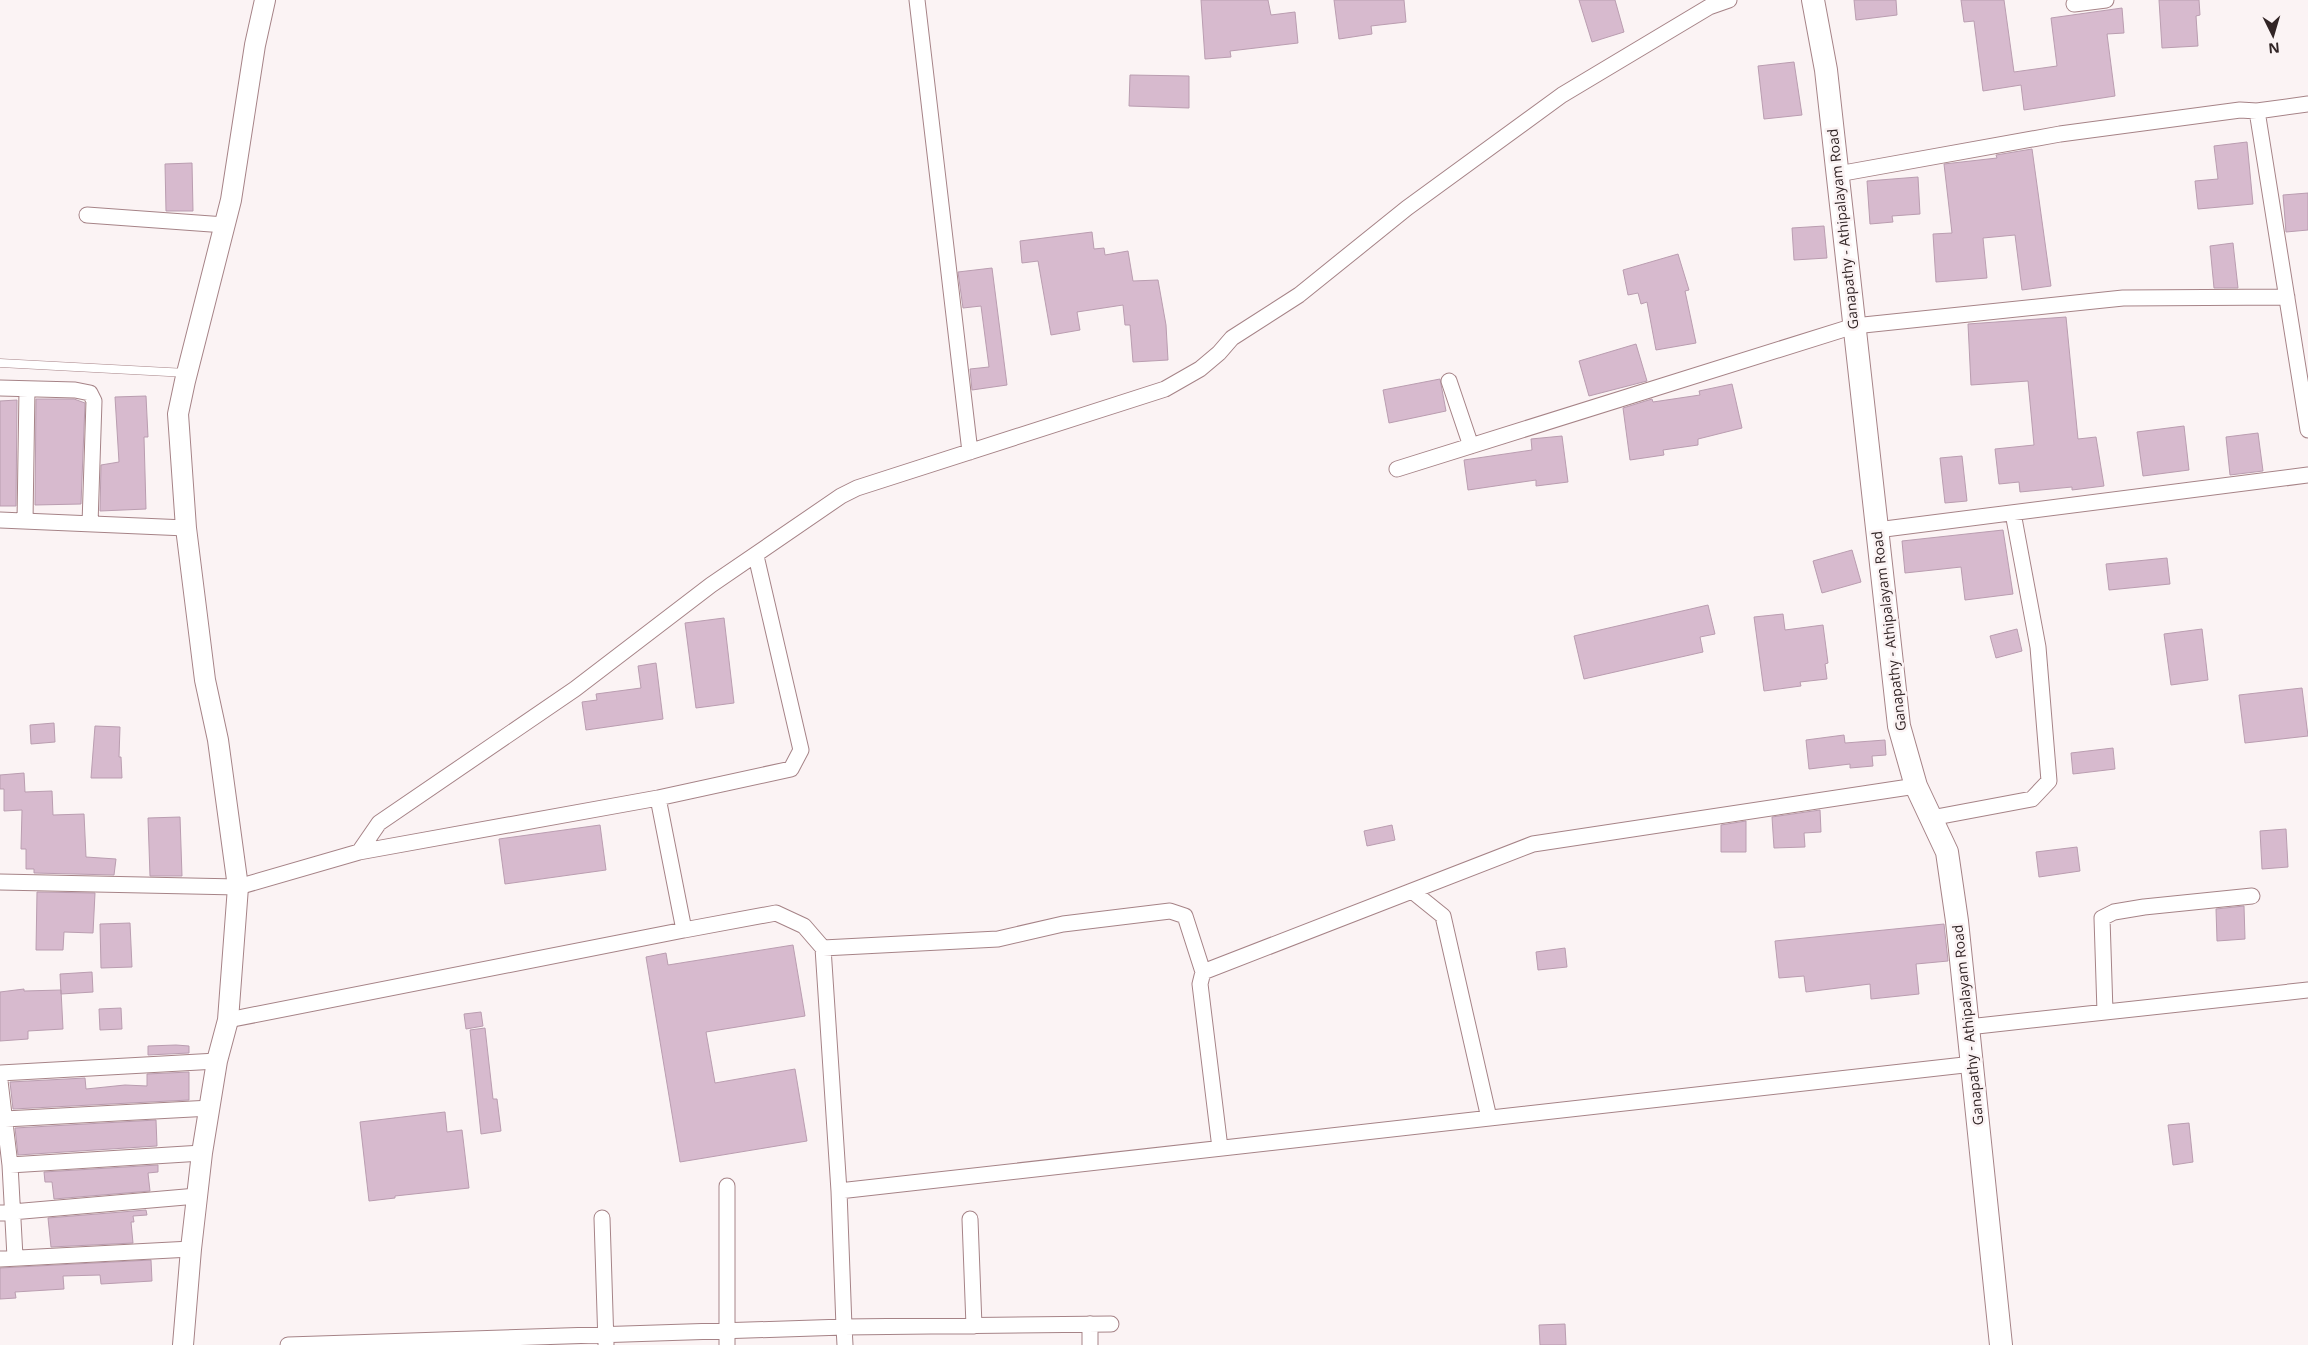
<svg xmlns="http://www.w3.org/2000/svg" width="2308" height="1345" font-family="'Open Sans',sans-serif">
	<rect width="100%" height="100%" fill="#fbf3f4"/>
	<path fill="#d7bace" stroke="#ba9db0" d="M1201,0H1268L1271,15L1295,12L1298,43L1230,51L1231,57L1205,59Z
		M1334,0H1404L1406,22L1371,26L1372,34L1339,39Z
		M1579,0H1615L1624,32L1592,42Z
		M1854,0H1896L1897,15L1856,20Z
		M1961,0H2004L2014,72L2057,66L2051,18L2122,8L2124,33L2107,34L2115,96L2024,110L2021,85L1983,91L1974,21L1964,22Z
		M2159,0H2199L2200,15L2196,16L2198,46L2162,48Z
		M1794,62L1802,115L1764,119L1758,66Z
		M1130,75L1189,76V108L1129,106Z
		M2247,142L2253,204L2198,209L2195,181L2218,179L2214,146Z
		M2032,149L2051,286L2022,290L2015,235L1983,238L1987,278L1936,282L1933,234L1952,233L1944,164L1997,158L1996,155Z
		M192,163L193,211H166L165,164Z
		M1918,177L1920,214L1892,216L1893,222L1870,224L1867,181Z
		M2308,193V230L2286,232L2283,195Z
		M1824,226L1827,258L1794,260L1792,228Z
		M1092,232L1094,249L1104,248L1105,255L1128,251L1133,281L1158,280L1166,325L1168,360L1133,362L1130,325H1125L1123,305L1077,312L1080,330L1051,335L1038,261L1022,263L1020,241Z
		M2233,243L2238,288H2214L2210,246Z
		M1678,254L1689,290L1685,291L1696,343L1656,350L1647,302L1641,304L1638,293L1628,295L1623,270Z
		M992,268L1007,385L972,390L970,369L989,367L981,306L963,308L958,272Z
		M2066,317L2078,439L2096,437L2104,486L2072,490V487L2020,492L2019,482L1999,484L1995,449L2034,445L2028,381L1971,385L1968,324Z
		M1636,344L1647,381L1589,396L1579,361Z
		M1440,379L1446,411L1389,423L1383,390Z
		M1732,384L1742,428L1698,439V445L1663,450L1664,455L1630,460L1623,408L1652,399L1653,402L1700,395L1699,391Z
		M146,396L148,437H144L146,509L100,511L101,465L119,462L115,397Z
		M36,399H74L85,403L81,504L35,505Z
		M17,400L16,506H0V401Z
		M2184,426L2189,470L2143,476L2137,432Z
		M2258,433L2263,471L2230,475L2226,437Z
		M1562,436L1568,482L1536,486V480L1468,490L1464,460L1532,450L1531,439Z
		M1962,456L1967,501L1945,503L1940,458Z
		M2003,530L2013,594L1965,600L1961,567L1905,573L1902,541Z
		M1852,550L1861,582L1822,593L1813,561Z
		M2167,558L2170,584L2109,590L2106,564Z
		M1708,605L1715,634L1700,637L1703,652L1584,679L1574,636Z
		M1783,614L1785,630L1823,625L1828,663L1825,664L1827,679L1800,682L1801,686L1764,691L1754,617Z
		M724,618L734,703L696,708L685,623Z
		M2017,629L2022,651L1996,658L1990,636Z
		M2202,629L2208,680L2171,685L2164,634Z
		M656,663L663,719L586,730L582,702L597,700L596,694L641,688L638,666Z
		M2302,688L2308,736L2245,743L2239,695Z
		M54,723L55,742L31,744L30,725Z
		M95,726L120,727L119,757H121L122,778H91Z
		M1844,735L1845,743L1885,740L1886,755L1872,756L1873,766L1850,768V764L1809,769L1806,740Z
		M2113,748L2115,769L2073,774L2071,753Z
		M24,773L25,792L52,791L53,815L84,814L86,857L116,859L114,875L34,873V869H26V849H21L22,810L4,811V789H0V775Z
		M1820,810L1821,832L1804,833L1805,847L1774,848L1772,817Z
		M180,817L182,876H150L148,818Z
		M1746,821V852H1721V825Z
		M600,825L606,870L505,884L499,839Z
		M1392,825L1395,840L1367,846L1364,831Z
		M2286,829L2288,867L2262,869L2260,831Z
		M2077,847L2080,871L2039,877L2036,852Z
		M37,892L95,893L93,933L64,932L63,950H36Z
		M2244,906L2245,939L2217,941L2216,909Z
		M130,923L132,967L101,968L100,924Z
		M1944,924L1948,961L1916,964L1919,994L1871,999L1870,984L1806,992L1804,976L1779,978L1775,941Z
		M793,945L805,1016L706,1032L715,1083L795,1069L807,1141L680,1162L646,957L666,953L668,965Z
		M1565,948L1567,967L1538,970L1536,952Z
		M92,972L93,992L61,994L60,974Z
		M24,989V991L61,990L63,1029L28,1031V1039L0,1041V992Z
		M121,1008L122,1029L100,1030L99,1009Z
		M481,1012L483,1026L466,1029L464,1014Z
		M485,1028L493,1099H497L501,1131L481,1134L470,1030Z
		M176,1045L189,1046V1053L148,1055V1046Z
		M189,1072V1100L13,1109L10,1082L85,1078L86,1089L125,1085L147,1086V1074Z
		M445,1112L447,1132L462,1130L469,1188L395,1196V1198L369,1201L360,1122Z
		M156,1120L157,1146L18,1155L15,1128Z
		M2189,1123L2193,1162L2173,1165L2168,1125Z
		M158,1165V1172L148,1173L150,1191L54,1199L52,1182H45L44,1172Z
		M146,1210L147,1215L133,1216L134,1222H131L133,1243L51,1247L48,1218Z
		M151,1260L152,1281L101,1284L100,1275L63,1276L64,1289L15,1292L16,1298L0,1299V1268Z
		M1565,1324L1566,1345H1540L1539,1325Z"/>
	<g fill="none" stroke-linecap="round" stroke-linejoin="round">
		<g stroke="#a68387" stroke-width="9">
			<path id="service" d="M0,363L187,373"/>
		</g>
		<g stroke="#a68387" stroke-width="17">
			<path id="minor" d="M917,0L970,452
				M2074,4L2106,0
				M2257,111L2308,430
				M1838,174L2060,134L2240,110L2257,111L2308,104
				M87,215L225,225
				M1449,381L1471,446
				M0,388L75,390L90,393L94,401L90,524
				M1397,469L1854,326L2123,298L2287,297
				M0,520L186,528
				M25,521L27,389
				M1877,530L2308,475
				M1931,818L2032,799L2049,781L2038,647L2013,513
				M359,852L658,798L791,769L801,750L756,556
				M0,882L238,887L359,852L379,823L575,689L711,585L841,496L857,488L1165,389L1200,369L1219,353L1232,338L1299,295L1407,208L1562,95L1709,7L1729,0
				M1412,891L1443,916L1489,1118
				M823,948L998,939L1063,924L1170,911L1185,916L1203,972L1200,984L1220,1148
				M1203,972L1533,844L1916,786
				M2105,1012L2102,918L2114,912L2144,907L2252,896
				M228,1020L684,930L658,798
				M1968,1027L2308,990
				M0,1073L217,1061
				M0,1081L10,1165L15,1257
				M5,1119L211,1108
				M10,1165L202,1153
				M839,1191L1973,1064
				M0,1213L197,1196
				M602,1218L606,1344
				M970,1219L974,1326
				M0,1259L191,1249
				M1090,1324V1345
				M288,1345L844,1327L839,1191L823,948L804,926L776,913L684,930
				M727,1345V1186
				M845,1345L844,1327L1111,1324"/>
		</g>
		<g stroke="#a68387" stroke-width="22">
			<path id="tertiary" d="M183,1345L191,1249L202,1153L217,1061L228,1020L238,887L218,740L205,680L186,528L178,414L185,381L231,200L255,45L265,0"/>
		</g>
		<g stroke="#a68387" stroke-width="24">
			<path id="secondary" d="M1813,0L1826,70L1899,726L1916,786L1947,852L1957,921L2001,1345"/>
		</g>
		<use href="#service" stroke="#fff" stroke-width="8"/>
		<use href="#minor" stroke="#fff" stroke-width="15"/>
		<use href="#tertiary" stroke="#fff" stroke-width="20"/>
		<use href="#secondary" stroke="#fff" stroke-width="22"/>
	</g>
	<g text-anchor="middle" stroke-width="5" stroke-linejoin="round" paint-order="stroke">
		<g font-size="14" fill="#312425" stroke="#fbf3f4">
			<text transform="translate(1843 229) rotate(-96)" y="5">Ganapathy - Athipalayam Road</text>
			<text transform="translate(1889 631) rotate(-97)" y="5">Ganapathy - Athipalayam Road</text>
			<text transform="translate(1968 1025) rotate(-96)" y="5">Ganapathy - Athipalayam Road</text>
		</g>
	</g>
	<g transform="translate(2273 35) rotate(175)" stroke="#fbf3f4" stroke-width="4" paint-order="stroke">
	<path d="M0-4L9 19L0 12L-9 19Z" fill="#312425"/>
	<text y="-8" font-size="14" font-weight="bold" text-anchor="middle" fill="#312425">N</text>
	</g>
</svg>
